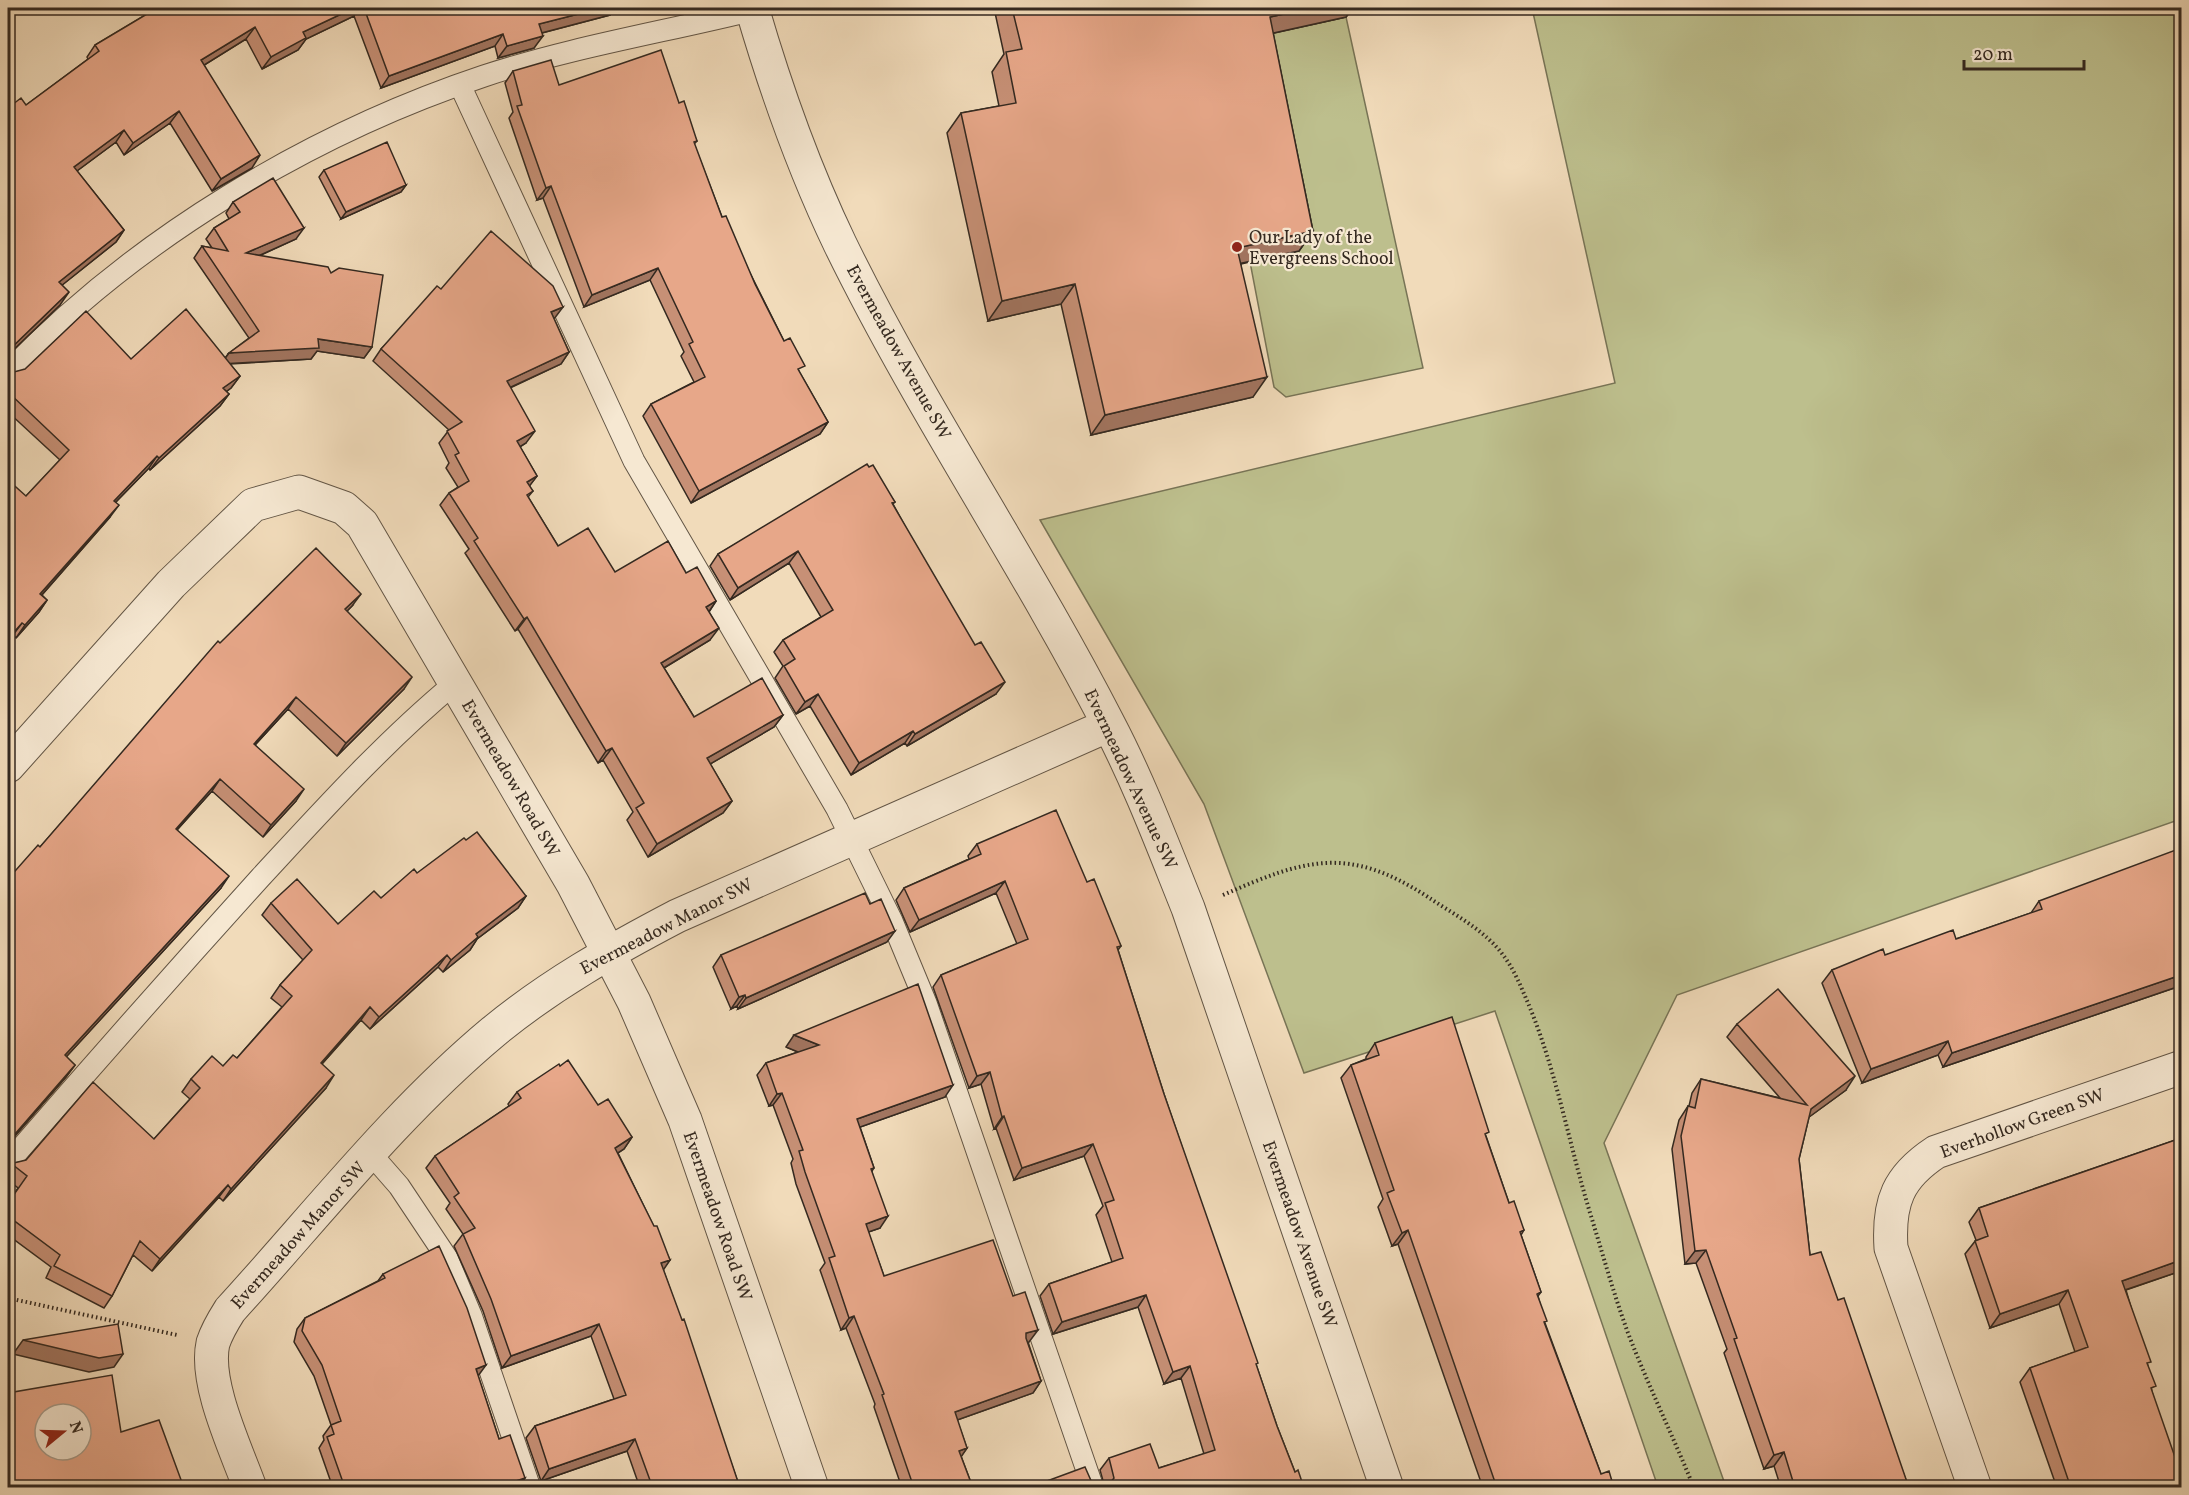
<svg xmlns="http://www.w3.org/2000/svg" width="2189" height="1495" font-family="Vollkorn,serif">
	<rect width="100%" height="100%" fill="#f1dbba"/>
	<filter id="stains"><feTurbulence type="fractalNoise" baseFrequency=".00333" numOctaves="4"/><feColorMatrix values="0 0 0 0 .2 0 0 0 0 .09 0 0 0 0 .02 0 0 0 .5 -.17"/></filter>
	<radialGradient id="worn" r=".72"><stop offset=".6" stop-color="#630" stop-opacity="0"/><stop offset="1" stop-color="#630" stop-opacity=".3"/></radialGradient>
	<path fill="#bdbf8d" stroke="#787456" stroke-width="1.5" d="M1532,8H2176L2181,18V819L1677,995L1604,1143L1726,1487H1658L1495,1011L1304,1073L1204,804L1040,520L1615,383Z
		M1346,17L1423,368L1286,397L1274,387L1250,262L1299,250L1256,37Z"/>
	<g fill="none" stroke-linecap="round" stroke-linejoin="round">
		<g stroke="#635646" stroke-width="23">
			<path id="service" d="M460,85L634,461L837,809L892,921L926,1003L1093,1488
				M8,372C135,239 310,134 484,76C572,47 664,32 753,10
				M371,1154L399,1186L447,1258L471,1315L530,1488
				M8,1163C91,1067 175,972 260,878C323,810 384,742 455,683"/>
		</g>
		<g stroke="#635646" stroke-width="35">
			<path id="minor" d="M752,8C775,87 804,169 840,244C920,408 1024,560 1108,723C1139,782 1163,846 1188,908L1387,1488
				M8,766L171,584L253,505L299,492L344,508L362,524L573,884L634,1002L685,1120L812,1488
				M250,1488C236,1449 204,1383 213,1343C217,1331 223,1321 230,1310C315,1217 396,1113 493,1032C550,985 612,950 677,916L1109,725
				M1975,1488L1891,1248C1888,1202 1898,1177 1936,1152L2182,1067"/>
		</g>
		<path stroke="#342920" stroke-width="4" stroke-dasharray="1.5 3" stroke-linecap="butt" d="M1223,895C1305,859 1348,845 1428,897C1453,914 1485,930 1503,955C1514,969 1521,987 1528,1003C1557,1072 1569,1145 1591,1216C1603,1255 1614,1295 1628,1333C1648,1385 1673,1436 1694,1488
			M8,1298L177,1335"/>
		<use href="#service" stroke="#f6e8d2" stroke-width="21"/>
		<use href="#minor" stroke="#f6e8d2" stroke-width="33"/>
	</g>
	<path fill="#c79076" stroke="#342920" stroke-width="1.5" d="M157,8H616L610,15L542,33L534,48L498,58L495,46L381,88L354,16L306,39L298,50L262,69L246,39L204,65L252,168L212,191L170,123L124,155L116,142L77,171L124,230L116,242L62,285L60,305L8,355V108L26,105L88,59L87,57L95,45Z
		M994,8H1353L1346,17L1273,33L1313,231L1299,251L1241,264L1253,397L1091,435L1061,304L988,321L947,133L961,113L999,106L992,72L1004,54Z
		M513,71L559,85L679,103L697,141L694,144L722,217L800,373L828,422L820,434L691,503L643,416L651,404L694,382L681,356L684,352L650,280L584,307L543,198L537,200L509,118L513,112L505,83Z
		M324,170L406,185L401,192L341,219L319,177Z
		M233,202L296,239L259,256L372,347L364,358L317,351L311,359L230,364L240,376L231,388L226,392L229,394L220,406L150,470L149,468L116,502L110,517L42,595L47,600L39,612L16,638L13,635L26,496L60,460L8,412V369L14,372L131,359L225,358L229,353L249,338L194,258L202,246L212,248L206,239L214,228L229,219L226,213Z
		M441,289L554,319L569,352L561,364L510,388L526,443L520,447L537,476L529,486L533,491L528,497L558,546L615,572L686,573L716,601L709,612L710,640L664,668L694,717L783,715L774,727L710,764L732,801L723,813L648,857L627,820L633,812L603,760L598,763L518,629L515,631L465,553L469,549L440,505L449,493L458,487L446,468L449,463L439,443L449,430L373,361L381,349Z
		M869,467L895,502L893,504L996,694L907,746L905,743L851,775L810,706L796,714L775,678L783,666L774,652L783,640L821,617L789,563L730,600L710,566L718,554Z
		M352,606L347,611L404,689L337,756L288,709L255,745L296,801L263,837L212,791L177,830L221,888L66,1057L75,1065L66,1077L8,1144V879L40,847L220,643Z
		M977,844L1087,882L1121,946L1118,950L1164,1094L1277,1426L1295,1472L1105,1488L1100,1470L1109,1458L1159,1468L1204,1454L1181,1378L1164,1384L1138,1307L1053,1334L1040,1296L1049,1284L1112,1262L1096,1215L1103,1206L1084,1156L1014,1180L996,1128L994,1129L981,1084L969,1088L933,987L941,975L1017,944L996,893L910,932L896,900L904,888L969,859L968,856Z
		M417,873L526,896L518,908L477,939L470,950L443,972L438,967L370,1029L361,1020L322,1064L326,1088L223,1201L219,1197L152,1271L133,1255L112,1296L104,1308L46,1278L51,1267L8,1235V1203L18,1188L8,1180V1158L14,1163L154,1139L190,1099L182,1092L191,1079L223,1066L237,1058L282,1007L271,998L280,985L303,960L262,915L271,903L338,924L381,898Z
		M2039,901L2177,987L1943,1067L1938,1055L1862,1083L1822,983L1832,970L1885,955L1956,939L2031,913Z
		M887,942L738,1009L737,1006L731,1009L713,967L721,955Z
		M1737,1024L1846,1090L1809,1117L1799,1159L1810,1255L1838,1300L1909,1488H1781L1774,1466L1764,1469L1724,1353L1727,1349L1696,1263L1685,1264L1672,1149L1679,1120L1688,1106H1689L1692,1093L1701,1079L1780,1098L1727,1037Z
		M1375,1043L1486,1136L1509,1203L1524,1230L1521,1235L1541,1292L1538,1296L1545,1323L1601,1474L1614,1488H1483L1398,1244L1392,1246L1378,1207L1383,1199L1341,1078L1351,1065L1366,1059V1057Z
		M786,1047L945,1097L860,1127L874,1168L872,1171L880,1228L868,1232L884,1276L1029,1342H1028L1041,1381L1033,1393L957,1420L967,1448L961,1456L973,1488H902L874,1407L875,1404L846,1328L841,1330L820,1270L825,1263L796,1184L791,1163L793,1159L773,1105L769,1106L757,1075L766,1063L798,1052Z
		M517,1092L598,1105L632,1137L624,1149L618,1153L670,1260L663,1269L740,1488H640L627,1451L541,1481L526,1438L535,1426L614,1399L591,1336L502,1368L483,1311L454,1246L463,1234L446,1209L450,1203L426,1168L435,1156L509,1106L508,1104Z
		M2181,1138V1271L2126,1290L2148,1366L2152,1392L2181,1488H2057L2020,1382L2030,1368L2075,1352L2059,1304L1990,1328L1965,1254L1976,1240L1969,1222L1979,1208Z
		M383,1274L478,1376L499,1439L518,1488H333L319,1448L324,1440L323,1436L331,1425L314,1376L294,1342L297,1329L305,1318L378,1281Z"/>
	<path fill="#a27560" stroke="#342920" stroke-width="1.5" d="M354,8H359L354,16L306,39L298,50L262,69L271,57L303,32Z
		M602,8H616L610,15L530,36L539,24Z
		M1312,8H1353L1346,17L1256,37L1270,17Z
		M255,27L246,39L193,72L201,60Z
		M503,34L495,46L381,88L389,76Z
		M543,36L534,48L498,58L507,46Z
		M179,111L170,123L124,155L133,143Z
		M124,130L116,142L66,179L74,167Z
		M260,155L252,168L212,191L221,179Z
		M406,185L401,192L341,219L346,212Z
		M551,186L543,198L537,200L546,188Z
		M304,228L296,239L238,265L246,253Z
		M124,230L116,242L51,294L59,282Z
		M1313,231L1299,251L1223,267L1237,248Z
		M658,268L650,280L584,307L592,295Z
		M1075,284L1061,304L988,321L1002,301Z
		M69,292L60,305L8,355V351Z
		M563,307L554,319L551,312Z
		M318,339L372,347L364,358L317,351L311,359L221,364L229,353Z
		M569,352L561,364L498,393L507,381Z
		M240,376L231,388L215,400L223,388Z
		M1267,377L1253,397L1091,435L1105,415Z
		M229,394L220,406L150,470L159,458Z
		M828,422L820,434L691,503L699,491Z
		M535,431L526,443L508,454L517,441Z
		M157,456L149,468L105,513L114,501Z
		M537,476L528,488L527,482Z
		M119,505L110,517L32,606L40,594Z
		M798,551L789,563L730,600L738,588Z
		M361,594L352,606L337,621L345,609Z
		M47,600L39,612L16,638L25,625Z
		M716,601L708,613L706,607Z
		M527,617L518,629L515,631L524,619Z
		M22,623L13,635L8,642V639Z
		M719,628L710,640L652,675L661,663Z
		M412,677L404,689L337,756L346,743Z
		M1005,682L996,694L907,746L915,734Z
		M818,694L810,706L796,714L805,702Z
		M296,697L288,709L245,756L254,744Z
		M783,715L774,727L698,771L707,758Z
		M913,731L905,743L851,775L859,763Z
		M612,748L603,760L598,763L606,751Z
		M220,779L212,791L167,841L176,829Z
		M304,789L296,801L263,837L271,825Z
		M732,801L723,813L648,857L657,844Z
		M229,876L221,888L56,1068L65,1055Z
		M1005,881L996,893L910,932L919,920Z
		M526,896L518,908L477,939L470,950L443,972L451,960L476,934Z
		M895,931L887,942L738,1009L746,998Z
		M447,955L438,967L370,1029L379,1017Z
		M2181,975V981L2177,987L1943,1067L1952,1053Z
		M745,995L737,1006L731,1009L739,997Z
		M370,1007L361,1020L312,1075L321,1063Z
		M794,1035L819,1045L810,1057L786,1047Z
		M1948,1041L1938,1055L1862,1083L1871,1069Z
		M75,1065L66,1077L8,1144V1142Z
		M990,1072L981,1084L969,1088L977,1076Z
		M334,1075L326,1088L223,1201L231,1189Z
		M1855,1076L1846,1090L1801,1123L1811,1109Z
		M953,1085L945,1097L849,1131L857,1119Z
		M782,1093L773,1105L769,1106L777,1094Z
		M1004,1116L996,1128L994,1129L1002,1117Z
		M632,1137L624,1149L607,1160L615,1148Z
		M1093,1144L1084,1156L1014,1180L1022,1168Z
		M228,1185L219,1197L152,1271L160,1259Z
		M888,1216L880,1228L857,1236L866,1224Z
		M1408,1230L1398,1244L1392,1246L1402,1233Z
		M1706,1250L1696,1263L1685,1264L1695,1251Z
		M670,1260L662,1272L661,1263Z
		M2181,1260V1271L2113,1294L2122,1281Z
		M2068,1290L2059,1304L1990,1328L2000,1314Z
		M1146,1295L1138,1307L1053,1334L1062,1322Z
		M854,1316L846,1328L841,1330L849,1318Z
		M599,1324L591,1336L502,1368L511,1356Z
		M1038,1330L1029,1342L1018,1345L1026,1333Z
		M23,1340L123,1354L114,1367L89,1372L13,1354Z
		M486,1365L478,1376L476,1369Z
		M1190,1366L1181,1378L1164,1384L1173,1372Z
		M1041,1381L1033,1393L946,1424L955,1412Z
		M635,1439L627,1451L541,1481L549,1469Z
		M967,1448L959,1460V1451Z
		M1784,1452L1774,1466L1764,1469L1774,1455Z
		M525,1478L518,1488H510L513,1482Z
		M656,1481L652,1488H648L651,1483Z"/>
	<path fill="#e7a789" stroke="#342920" stroke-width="1.5" fill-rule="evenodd" d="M157,8H354L303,32L306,38L271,57L255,27L201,60L260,155L221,179L179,111L133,143L124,130L74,167L124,230L59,282L69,292L8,351V108L21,98L26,105L99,51L95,45Z
		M364,8H602L539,24L543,36L507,46L503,34L389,76Z
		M1012,8H1312L1270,17L1313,231L1237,248L1267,377L1105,415L1075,284L1002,301L961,113L1016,103L1006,52L1022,49Z
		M661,50L679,103L684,101L697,141L694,142L722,217L726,216L755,284L784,341L790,338L805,366L798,369L828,422L699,491L651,404L705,377L689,344L693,342L658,268L592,295L551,186L546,188L517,106L522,105L513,71L551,60L559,85Z
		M387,142L406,185L346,212L324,170Z
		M273,178L304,228L246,253L328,267L331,273L339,268L383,275L372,347L318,339L319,348L229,353L259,331L202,246L228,251L214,228L240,212L233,202Z
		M491,231L553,286L563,307L551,312L569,352L507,381L535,431L517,441L537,476L527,482L533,491L527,495L558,546L588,528L615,572L668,541L686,573L697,567L716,601L706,607L719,628L661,663L694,717L762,678L783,715L707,758L732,801L657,844L636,808L644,803L612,748L606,751L527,617L524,619L474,541L478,538L449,493L469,481L455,455L459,453L447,431L462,422L381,349L437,286L441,289Z
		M186,309L240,376L223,388L229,394L159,458L157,456L114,501L119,505L40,594L47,600L25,625L22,623L8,639V480L26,496L69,450L8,392V369L14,372L25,369L86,311L131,359Z
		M867,464L869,467L873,465L895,502L892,503L975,645L981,642L1005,682L915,734L913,731L859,763L818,694L805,702L784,666L795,659L783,640L833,610L798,551L738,588L718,554Z
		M316,548L361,594L345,609L412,677L346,743L296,697L254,744L304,789L271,825L220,779L176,829L229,876L65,1055L75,1065L8,1142V879L38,845L40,847L218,641L220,643Z
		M1056,810L1087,882L1094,879L1121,946L1117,947L1164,1094L1258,1363L1256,1364L1277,1426L1295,1472L1298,1470L1304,1488H1106L1114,1478L1109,1458L1150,1444L1159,1468L1215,1450L1190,1366L1173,1372L1146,1295L1062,1322L1049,1284L1123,1258L1105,1203L1114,1200L1093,1144L1022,1168L1004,1116L1002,1117L990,1072L977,1076L941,975L1028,939L1005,881L919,920L904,888L981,854L977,844Z
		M477,832L526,896L476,934L478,937L451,960L447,955L379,1017L370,1007L321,1063L334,1075L231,1189L228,1185L160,1259L140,1241L112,1296L54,1266L60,1255L8,1216V1203L27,1176L8,1161V1158L14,1163L26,1160L93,1082L154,1139L200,1088L191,1079L212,1056L223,1066L233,1055L237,1058L292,996L280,985L312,950L271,903L297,879L338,924L374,891L381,898L414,869L417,873L464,838L466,840Z
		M2181,848V975L1952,1053L1948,1041L1871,1069L1832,970L1883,949L1885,955L1953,930L1956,939L2042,909L2039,901Z
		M865,893L870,904L881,899L895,931L746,998L745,995L739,997L721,955Z
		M918,984L953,1085L857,1119L874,1168L871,1169L888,1216L866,1224L884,1276L993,1240L1013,1296L1025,1292L1038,1330L1026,1333V1338L1041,1381L955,1412L967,1448L959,1451L973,1488H914L882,1395L884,1394L854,1316L849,1318L829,1258L835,1256L805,1172L799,1151L803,1150L782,1093L777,1094L766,1063L819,1045L794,1035Z
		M1778,989L1855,1076L1811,1109L1799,1159L1810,1255L1821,1252L1838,1300L1844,1298L1909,1488H1795L1784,1452L1774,1455L1734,1339L1737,1338L1706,1250L1695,1251L1681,1136L1688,1106L1695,1108L1701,1079L1807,1105L1737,1024Z
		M1452,1017L1489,1132L1485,1134L1509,1203L1514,1201L1524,1230L1520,1232L1541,1292L1537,1294L1547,1321L1544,1322L1601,1474L1609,1471L1614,1488H1497L1408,1230L1402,1233L1387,1193L1394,1190L1351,1065L1379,1055L1375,1043Z
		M568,1060L598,1105L608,1099L632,1137L615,1148L654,1226H657L670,1260L661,1263L682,1320L684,1319L740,1488H658L656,1481L651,1483L635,1439L549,1469L535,1426L626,1395L599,1324L511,1356L491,1299L463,1234L475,1228L454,1197L459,1193L435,1156L521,1098L517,1092L559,1064L560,1066Z
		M2181,1138V1260L2122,1281L2151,1362L2147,1363L2156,1386L2151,1388L2176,1460L2181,1458V1488H2071L2030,1368L2088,1347L2068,1290L2000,1314L1975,1241L1988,1236L1979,1208Z
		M439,1246L467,1308L486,1365L476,1369L499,1439L510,1435L525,1478L513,1482L515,1488H345L327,1437L334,1434L331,1425L341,1421L322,1365L302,1331L305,1318L385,1278L383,1274Z
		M8,1304L14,1305L8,1335Z
		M118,1324L123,1354L99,1358L23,1340Z
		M112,1375L121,1432L159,1420L184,1488H8V1393ZM45,1414H81V1450H45Z
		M1085,1467L1093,1485L1104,1488H1028Z"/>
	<circle fill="#8f2418" stroke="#f6e8d2" stroke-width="2" cx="1237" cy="247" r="6"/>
	<g text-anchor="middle" stroke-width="4.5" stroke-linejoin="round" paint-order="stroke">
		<g font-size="18" fill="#342920" stroke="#f6e8d2" text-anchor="start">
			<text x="1249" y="243">Our Lady of the<tspan x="1249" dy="21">Evergreens School</tspan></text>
		</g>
		<g font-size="18" fill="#342920" stroke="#f6e8d2">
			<text transform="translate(899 352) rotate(61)" y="6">Evermeadow Avenue SW</text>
			<text transform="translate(511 778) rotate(60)" y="6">Evermeadow Road SW</text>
			<text transform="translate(1131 779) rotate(65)" y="6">Evermeadow Avenue SW</text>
			<text transform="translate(666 926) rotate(-27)" y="6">Evermeadow Manor SW</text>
			<text transform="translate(2022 1123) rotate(-20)" y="6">Everhollow Green SW</text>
			<text transform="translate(718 1216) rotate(71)" y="6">Evermeadow Road SW</text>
			<text transform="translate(1300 1234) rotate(71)" y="6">Evermeadow Avenue SW</text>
			<text transform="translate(298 1235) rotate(-48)" y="6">Evermeadow Manor SW</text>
		</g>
	</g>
	<rect width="2189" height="1495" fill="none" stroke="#f1dbba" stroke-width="30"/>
	<rect x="9" y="9" width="2171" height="1477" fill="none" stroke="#342920" stroke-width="3"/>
	<rect x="15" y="15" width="2159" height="1465" fill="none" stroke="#342920" stroke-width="1.5"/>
	<g transform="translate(63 1432) rotate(71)"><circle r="28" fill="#f6e8d2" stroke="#a89c8b" stroke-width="1.5"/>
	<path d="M0-4.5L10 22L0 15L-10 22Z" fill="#8f2418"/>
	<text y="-9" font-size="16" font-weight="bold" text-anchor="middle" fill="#342920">N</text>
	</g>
	<path d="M1964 60v9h120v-9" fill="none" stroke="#342920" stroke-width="3"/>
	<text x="1973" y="60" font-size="18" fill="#342920" stroke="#f6e8d2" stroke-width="4.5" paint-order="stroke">20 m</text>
	<rect width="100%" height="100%" filter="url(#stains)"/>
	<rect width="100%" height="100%" fill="url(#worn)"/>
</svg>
